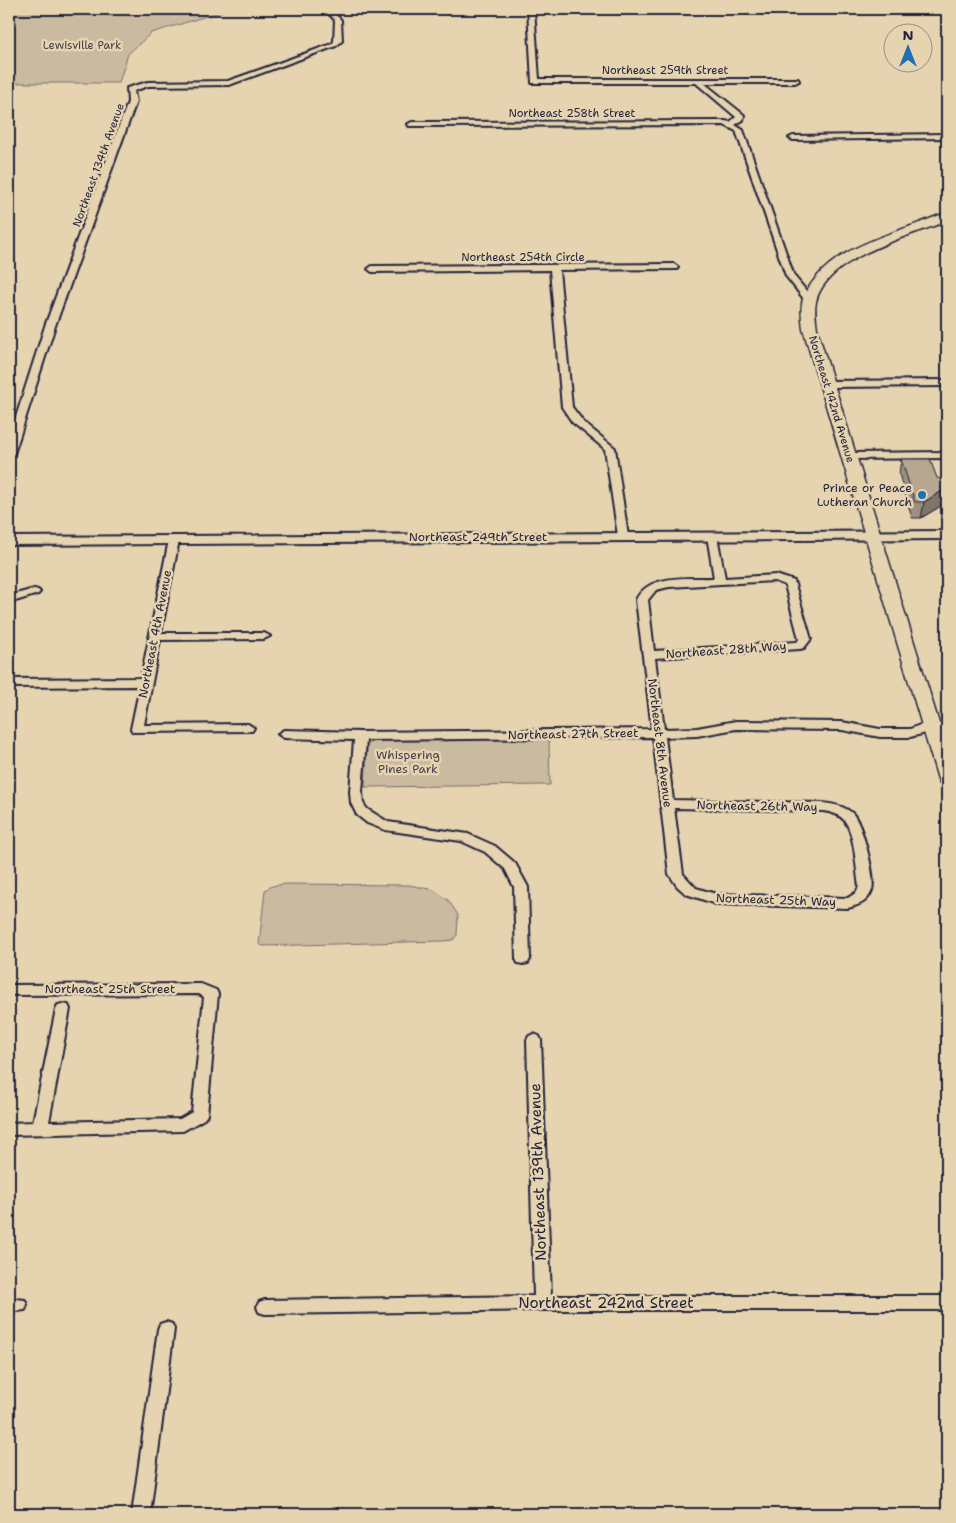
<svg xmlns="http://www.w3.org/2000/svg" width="956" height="1523" font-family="'Shantell Sans',sans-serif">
	<rect width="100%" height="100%" fill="#e6d4b1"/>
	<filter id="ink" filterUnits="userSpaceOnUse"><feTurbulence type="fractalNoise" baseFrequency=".02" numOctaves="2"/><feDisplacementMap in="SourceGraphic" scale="10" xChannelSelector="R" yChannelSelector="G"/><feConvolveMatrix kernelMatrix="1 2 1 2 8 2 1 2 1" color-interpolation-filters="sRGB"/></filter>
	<g filter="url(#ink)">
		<path fill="#c9baa0" stroke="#766e6e" d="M9,9H230L151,33L128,54L119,83H9Z
			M380,739H549L550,785L365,787L367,746L369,743Z
			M285,884L409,885L434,890L448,900L458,915L457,935L453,940L443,941L263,946L259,944L265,890L272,886Z"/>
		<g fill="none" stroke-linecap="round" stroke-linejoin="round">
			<g stroke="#22223b" stroke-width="4">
				<path id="minor" d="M528,9H534L539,79H798L799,81L795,83H704L744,115L743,120L735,125L743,130L794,276L813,299V303H807L786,276L736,131L724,125L409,126L408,124L412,122L725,121L730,122L736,117L696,83H532Z
					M329,12H333L341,20L342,41L336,46L229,85L148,86L134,91L136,102L55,326L14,454L9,457V439L45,326L128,102L127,88L148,82L228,81L332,44L334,41L335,20L328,13Z
					M947,134V138L793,140L789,138L793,136Z
					M674,264L678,267L677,269L559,270L572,407L584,423L615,448L628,536L623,539L618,536L605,449L572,422L562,407L550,270L372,272L368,269L372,266Z
					M947,380V386L828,387L823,384L828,381Z
					M947,452V458L851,459L846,456L851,453Z
					M712,533L717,536L725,578L776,575L794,581L811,639L804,648L800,649L655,658L664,729L697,728L736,721L842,722L880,729H910L925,723L947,724V732L934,731L910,737H880L842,730L736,729L697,736L665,737L673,800L823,803C833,804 844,806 852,813C862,822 876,878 872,890C868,902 859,905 848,908L716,904L686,894L677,886L669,874L653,737L366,740L362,792L363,803L367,809L388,822L468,834L495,846L515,863L528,887L530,959L528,963L523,964L518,963L516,959L514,887L505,869L485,852L461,841L385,830L367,823L357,815L351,803L350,792L354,740L284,738L278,734L284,730L360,732L652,729L636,600C648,573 690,579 714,578L707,536ZM775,581L785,585L799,639L797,642L654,651L648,600L656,590L669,587ZM674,808L823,811C831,812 839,814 844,820C855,833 856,869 859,886L857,892L848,898L716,894L696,888L683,874Z
					M174,537L179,540L161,633H264L270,636L264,639L160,640L144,725L248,724L254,728L252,731L133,732L131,729L140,686L9,687V679L141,678L169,540Z
					M34,589L38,590L40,592L38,594L9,603V596Z
					M201,984L216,990L218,994L207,1115L204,1119L183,1131L9,1135V1123L33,1122L56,1009L58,1005L63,1004L68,1005L70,1009L49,1122L180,1119L192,1112L204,997L199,994L9,995V985Z
					M534,1034L539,1036L541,1040L551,1296H947V1310H543L265,1314L259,1312L257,1307L259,1302L265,1300L534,1296L527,1040L529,1036Z
					M9,1298L25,1300L27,1305L25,1310L9,1312Z
					M166,1322L172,1324L174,1329L150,1514H132L158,1329L160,1324Z"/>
			</g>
			<g stroke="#22223b" stroke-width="4">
				<path id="tertiary" d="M947,531V539L9,545V537Z"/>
			</g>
			<g stroke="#22223b" stroke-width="3">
				<path id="secondary" d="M947,213V221C910,236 826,257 816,302C814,311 816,320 817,329L947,749V785L940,783L938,779L803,329C802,319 800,308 803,299C821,256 871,240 911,226C923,222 935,216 947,213Z"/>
			</g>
			<use href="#minor" fill="#e6d4b1" fill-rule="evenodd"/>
			<use href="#tertiary" fill="#e6d4b1" fill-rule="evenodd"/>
			<use href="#secondary" fill="#e6d4b1" fill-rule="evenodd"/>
		</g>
		<path fill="#9d907e" stroke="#22223b" d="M901,459L937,478L946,503L921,518H912L899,474Z"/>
		<path fill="#7f7567" stroke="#22223b" d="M947,488V497L946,503L921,518L924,502Z"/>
		<path fill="#b6a793" stroke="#22223b" d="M901,459H930L937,478L947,481V488L924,502H915Z"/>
	</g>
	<circle fill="#1f6fb2" stroke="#e6d4b1" stroke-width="2" cx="922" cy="495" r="5"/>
	<g text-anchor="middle" stroke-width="5" stroke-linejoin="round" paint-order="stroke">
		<g font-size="11" fill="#43404f" stroke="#e6d4b1">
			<text x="82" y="49">Lewisville Park</text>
		</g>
		<g font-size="11" fill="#22223b" stroke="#e6d4b1">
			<text x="665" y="74">Northeast 259th Street</text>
			<text x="572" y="117">Northeast 258th Street</text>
			<text transform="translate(98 165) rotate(-70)" y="4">Northeast 134th Avenue</text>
			<text x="523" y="261">Northeast 254th Circle</text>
			<text transform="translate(832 399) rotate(73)" y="4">Northeast 142nd Avenue</text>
		</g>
		<g font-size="12" fill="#22223b" stroke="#e6d4b1" text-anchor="end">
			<text x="912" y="492">Prince or Peace<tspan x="912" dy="14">Lutheran Church</tspan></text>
		</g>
		<g font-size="12" fill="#22223b" stroke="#e6d4b1">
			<text x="478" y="541">Northeast 249th Street</text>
			<text transform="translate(155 634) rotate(-79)" y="4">Northeast 4th Avenue</text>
			<text transform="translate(726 650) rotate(-4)" y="4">Northeast 28th Way</text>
			<text transform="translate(573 734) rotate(-1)" y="4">Northeast 27th Street</text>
			<text transform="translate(660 743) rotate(83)" y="4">Northeast 8th Avenue</text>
			<text transform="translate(757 806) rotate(1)" y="4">Northeast 26th Way</text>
			<text transform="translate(776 900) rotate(2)" y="4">Northeast 25th Way</text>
			<text x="110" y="993">Northeast 25th Street</text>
		</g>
		<g font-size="12" fill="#43404f" stroke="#e6d4b1">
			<text x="408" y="759">Whispering<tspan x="408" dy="14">Pines Park</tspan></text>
		</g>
		<g font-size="15" fill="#22223b" stroke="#e6d4b1">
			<text transform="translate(538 1172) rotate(-92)" y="5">Northeast 139th Avenue</text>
			<text x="606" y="1308">Northeast 242nd Street</text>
		</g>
	</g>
	<rect width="956" height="1523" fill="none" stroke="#e6d4b1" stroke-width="30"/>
	<rect x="15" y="15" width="926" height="1493" fill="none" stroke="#22223b" stroke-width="2" filter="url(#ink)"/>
	<g transform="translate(908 48)"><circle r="24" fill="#e6d4b1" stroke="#988d82"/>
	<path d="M0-4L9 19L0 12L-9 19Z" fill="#1f6fb2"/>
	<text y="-8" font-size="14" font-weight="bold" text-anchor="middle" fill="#22223b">N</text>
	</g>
</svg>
